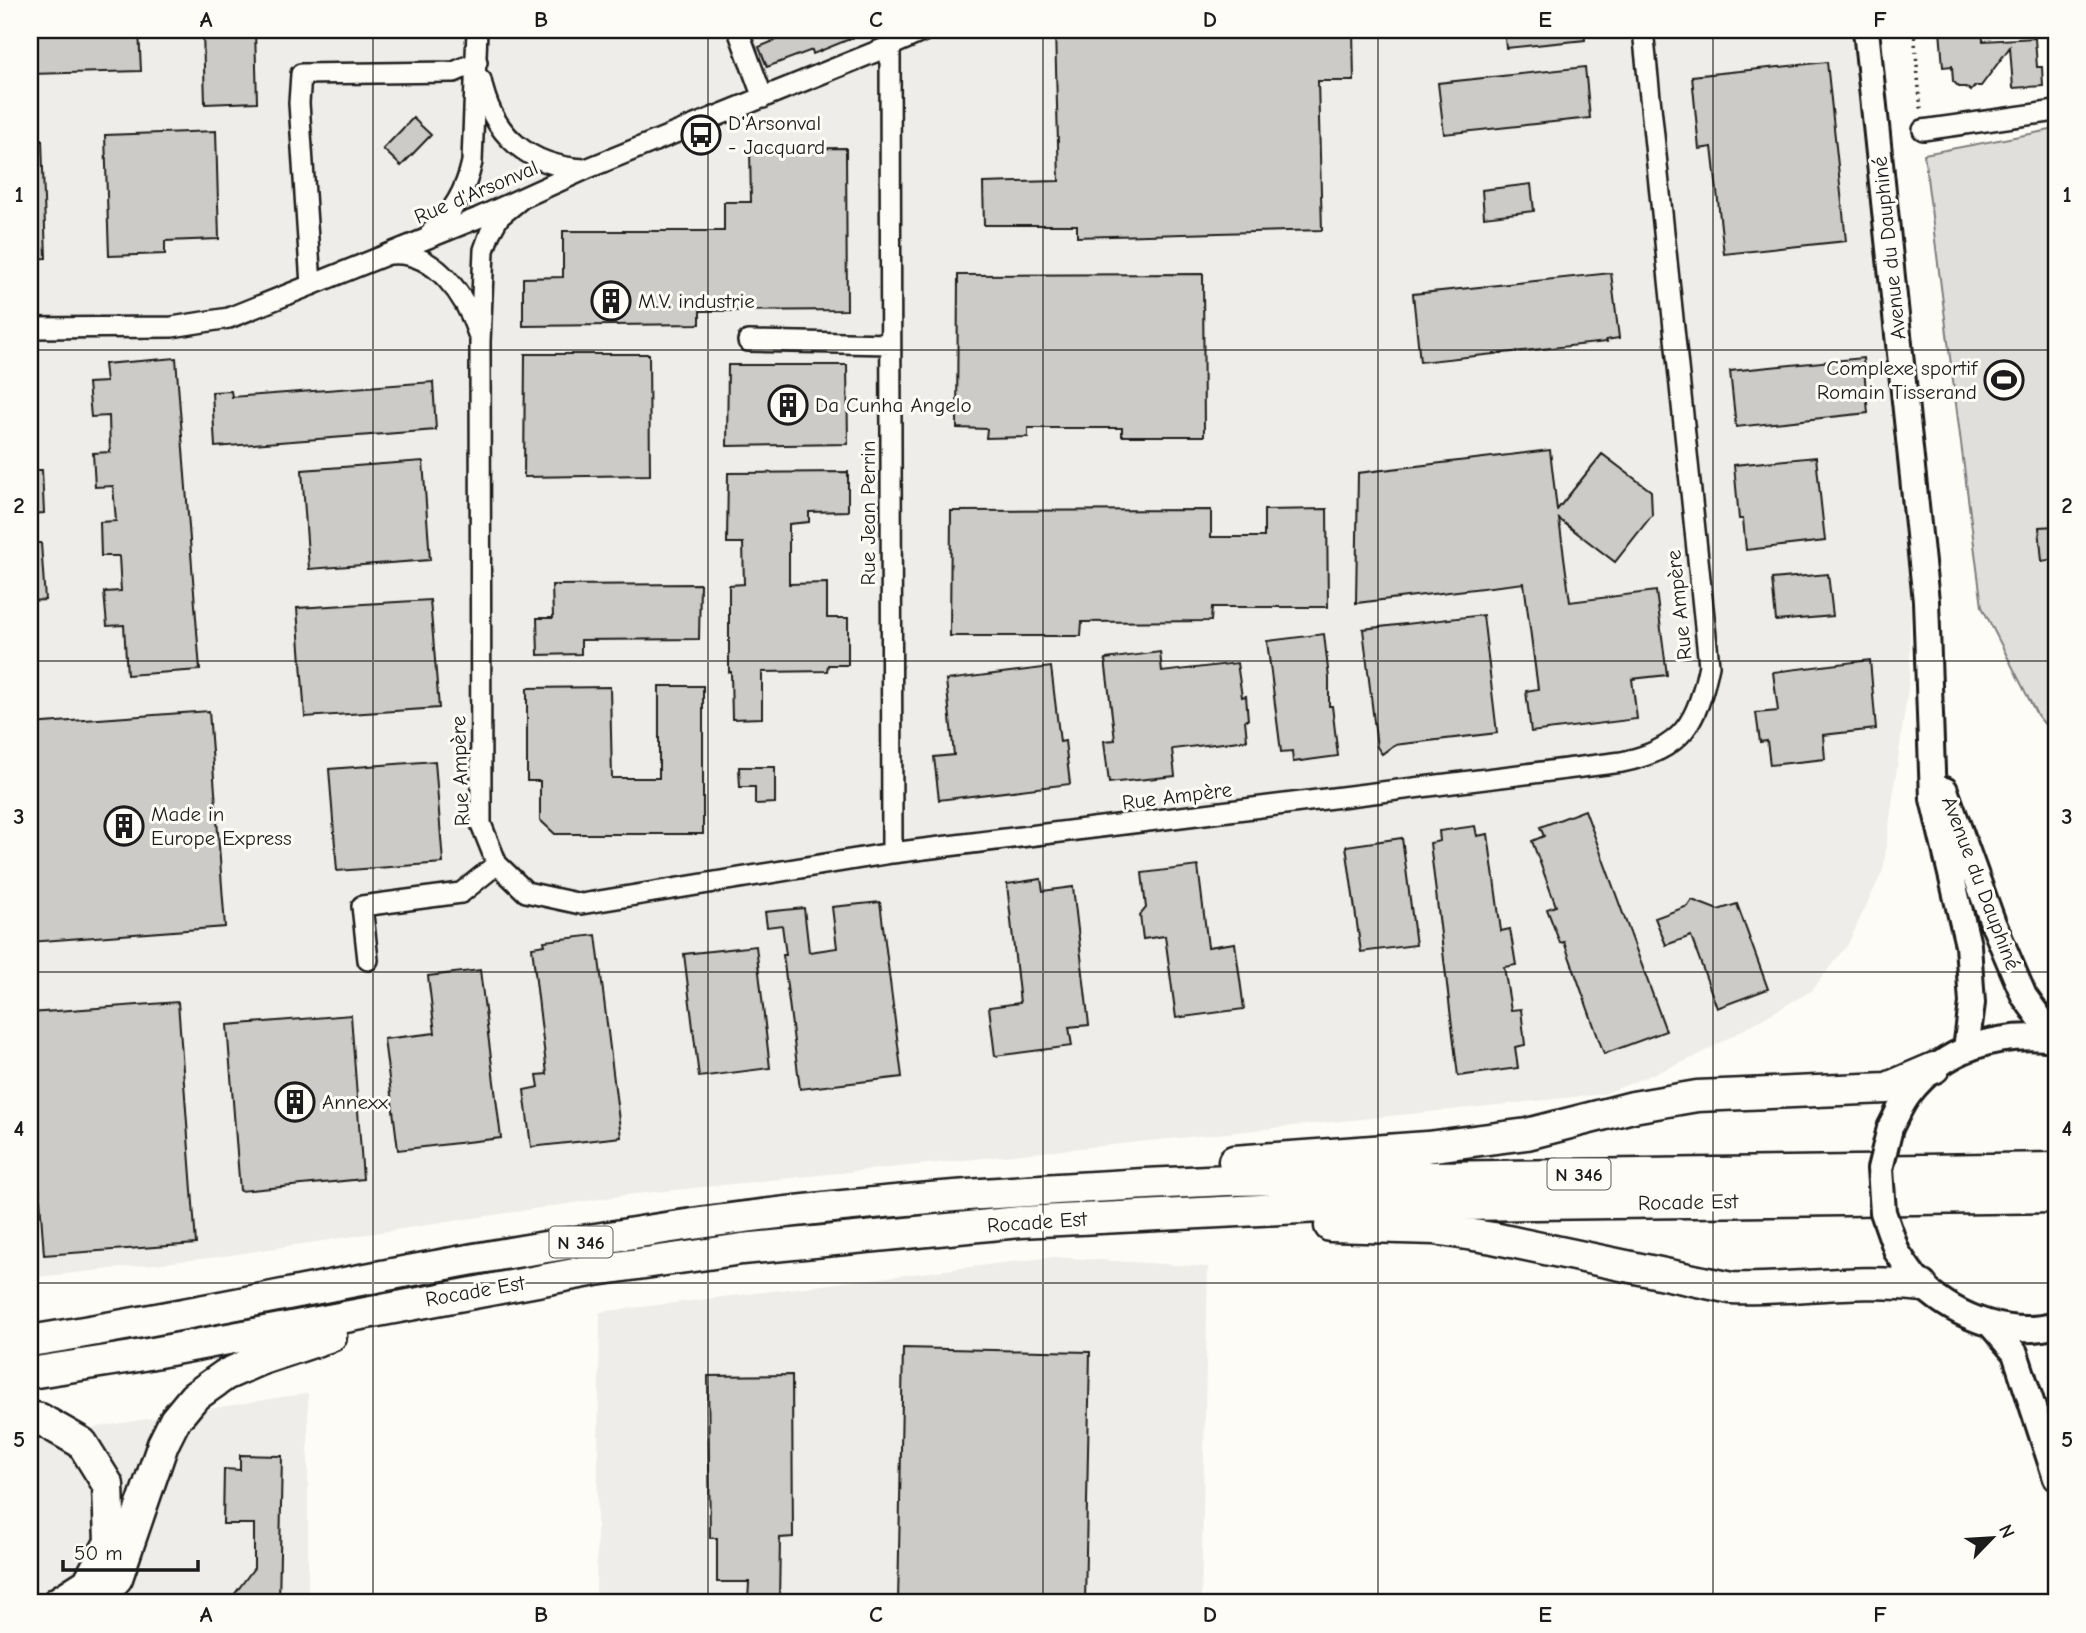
<svg xmlns="http://www.w3.org/2000/svg" width="2086" height="1633" font-family="'Comic Neue',sans-serif">
	<rect width="100%" height="100%" fill="#fdfcf7"/>
	<filter id="ink" filterUnits="userSpaceOnUse"><feTurbulence type="fractalNoise" baseFrequency=".0143" numOctaves="2"/><feDisplacementMap in="SourceGraphic" scale="14" xChannelSelector="R" yChannelSelector="G"/><feConvolveMatrix kernelMatrix="1 2 1 2 8 2 1 2 1" color-interpolation-filters="sRGB"/></filter>
	<g filter="url(#ink)">
		<path fill="#eeede9" d="M30,30H1851L1910,543V672L1883,870L1848,944L1811,991L1695,1057L1604,1094L626,1195L217,1257L30,1278Z
			M1053,1257L1208,1267L1201,1603H596L600,1312Z
			M308,1393V1603H30V1438Z"/>
		<path fill="#e0dfdb" stroke="#7e7e7c" stroke-width="2" d="M2056,129V738L2037,715L1982,607L1924,154Z"/>
		<path fill="#cccbc8" stroke="#1c1c1c" stroke-width="2" d="M30,30H139L141,71L30,74Z
			M203,30H255L257,102L205,104Z
			M800,30H872L813,54L812,50L767,67L759,47Z
			M1055,30H1353L1354,81H1318L1322,230L1077,237V225H984L983,183L1059,181Z
			M1504,30H1584L1585,40L1506,48Z
			M1940,30H1982L1983,41L2035,38L2037,67H2042L2043,86L2013,88L2010,47L1981,86H1975L1971,91L1966,87H1959L1953,81L1952,66L1943,67Z
			M1827,62L1846,241L1724,254L1712,147L1699,149L1692,76Z
			M1585,67L1590,118L1444,134L1438,83Z
			M413,118L431,135L401,166L383,149Z
			M216,131L219,239L165,241V254L109,256L105,135Z
			M30,140H42L46,258L30,259Z
			M846,148L847,310L700,311V324L523,326V278L563,277V231H724V202H751L750,149Z
			M1531,184L1534,211L1484,217L1482,190Z
			M1611,273L1619,338L1606,340L1607,342L1420,362L1413,294Z
			M1203,274L1204,436H1122V428H1028V437L986,438L987,429L957,428L958,275Z
			M525,354H649L650,475L524,477Z
			M176,358L200,670L127,675L124,625L107,626L104,592L121,591L119,556H101L100,522L116,521L113,486L95,487L93,453L110,452L109,416L91,417L88,383L106,382L104,364Z
			M1863,358L1868,413L1736,427L1730,371Z
			M728,365H847L848,444L727,446Z
			M433,382L436,430L215,447L212,392L231,391L232,397Z
			M1550,450L1557,510L1602,454L1651,491L1652,515L1615,562L1559,519L1570,602L1656,591L1667,675L1632,679L1637,719L1531,732L1526,691L1538,689L1524,583L1356,603L1358,473Z
			M1816,457L1825,541L1746,550L1743,519H1739L1734,465Z
			M423,461L430,560L309,569L302,470Z
			M30,470H42L44,513L30,514Z
			M848,472V511L809,512V522L789,524V584L827,583V618H848V665H828L827,671L762,672V718L732,719L731,672H729V585L744,584L743,543H727L728,473Z
			M1327,509L1328,607H1212L1211,621L1082,622L1081,636H950L951,511L1211,510V537H1264V510Z
			M2056,526V559L2042,561L2039,527Z
			M30,543H41L45,600L30,601Z
			M1828,574L1833,616L1776,621L1772,579Z
			M700,584L699,639L581,640V654L538,655L537,618H553L552,585Z
			M430,600L439,708L305,717L297,608Z
			M1483,615L1497,733L1394,745L1382,754L1377,747L1363,629Z
			M1324,634L1329,678V706H1332L1338,756L1293,762L1292,751L1281,752L1267,641Z
			M1160,652L1162,672L1237,663L1242,697L1246,696L1248,720H1245L1247,740L1172,749L1175,776L1109,783L1104,741L1115,740L1105,659Z
			M1870,660L1876,729L1823,735L1825,759L1770,765L1767,741L1760,742L1756,713L1778,711L1773,672Z
			M1051,667L1060,742L1065,741L1070,784L939,800L934,757L954,755L946,680Z
			M659,686H703V834H555L540,820V781H527V688L610,687L612,778H659Z
			M209,711L225,927L30,942V724Z
			M435,761L443,863L337,871L329,769Z
			M739,767H775V803L755,804V787H740Z
			M1585,810L1666,1031L1604,1054L1564,942L1560,943L1547,909L1556,906L1532,841L1544,836L1540,827Z
			M1475,826L1477,836L1488,834L1501,931L1510,929L1516,965L1504,967L1511,1010L1521,1009L1525,1045L1515,1047L1518,1068L1458,1076L1430,843L1440,841L1439,831Z
			M1402,838L1416,945L1361,952L1346,846Z
			M1198,866L1208,947L1235,943L1244,1009L1176,1018L1165,936L1143,939L1140,915L1146,908L1142,873Z
			M1041,879L1043,891L1073,887L1089,1025L1069,1027L1072,1046L995,1056L989,1007L1020,1003L1007,884Z
			M1692,900L1718,910L1737,904L1768,989L1717,1008L1691,936L1666,945L1655,918L1688,906Z
			M880,902L902,1077L800,1089L783,955H786L782,925L767,927L765,912L804,908L809,952L837,948L832,907Z
			M596,935L621,1137L531,1147L524,1090L539,1087L537,1075L547,1074L532,947L545,945L544,941Z
			M756,946L770,1068L699,1077L684,954Z
			M480,970L501,1138L398,1150L384,1039L435,1033L428,976Z
			M178,1002L196,1244L44,1255L30,1060V1013Z
			M351,1015L363,1179L240,1191L227,1025Z
			M903,1348L1090,1352L1085,1603H898Z
			M792,1375L793,1537L780,1538L779,1603H748L749,1582H717V1538H710L708,1376Z
			M240,1455L282,1456L279,1603H228L254,1568V1524H223L224,1469L240,1470Z"/>
		<g fill="none" stroke-linecap="round" stroke-linejoin="round">
			<g stroke="#1c1c1c" stroke-width="24">
				<path id="minor" d="M738,30L763,98
					M890,46L892,853
					M481,80C492,135 528,166 584,169
					M1923,130L2056,111
					M521,199L499,217L490,233L484,250L480,342L481,824L497,864L526,892L581,904L892,853L1622,762C1683,749 1697,723 1709,665L1643,30
					M431,232C452,214 466,190 472,162L477,30
					M391,254C435,251 466,296 478,334
					M311,285L299,103L301,74L454,72L477,62
					M30,328L172,327L229,318L478,218L586,169L890,46L926,30
					M748,341L890,344
					M368,960L362,906L461,893L497,864"/>
			</g>
			<g stroke="#1c1c1c" stroke-width="30">
				<path id="major" d="M1866,30L1926,601L1933,799L1968,945L1972,1003L1966,1049
					M1945,790L1993,923L2024,996L2055,1039
					M1890,1128C1896,1117 1901,1104 1909,1094C1945,1047 1999,1032 2056,1039
					M1897,1252C1905,1263 1913,1278 1924,1287C1958,1318 2011,1338 2056,1325
					M1991,1325L2015,1353L2056,1478"/>
			</g>
			<g stroke="#1c1c1c" stroke-width="35">
				<path id="highway" d="M1234,1161L1427,1147L1527,1134L1633,1107L1697,1096L1887,1088L1934,1068
					M1330,1226L1435,1229L1493,1238L1731,1288C1795,1290 1859,1278 1922,1286
					M30,1341C166,1320 301,1290 436,1266C504,1253 572,1243 640,1232C834,1201 1032,1189 1228,1180L2056,1168
					M30,1373L132,1357L596,1270L742,1249L1020,1222L1321,1207L2056,1197
					M30,1417L40,1419L82,1443L108,1485L110,1542L88,1583L57,1603
					M93,1603L117,1578L163,1444L175,1420L194,1397L225,1375L259,1360L331,1336"/>
			</g>
			<path stroke="#1c1c1c" stroke-width="3.5" stroke-dasharray="2 5" stroke-linecap="butt" d="M1914,30L1921,111"/>
			<use href="#minor" stroke="#fdfcf7" stroke-width="19"/>
			<use href="#major" stroke="#fdfcf7" stroke-width="24"/>
			<use href="#highway" stroke="#fdfcf7" stroke-width="30"/>
			<g stroke="#1c1c1c" stroke-width="30" stroke-linecap="butt">
				<path id="major-bridge" d="M1890,1128L1880,1169L1883,1212L1897,1252"/>
			</g>
			<use href="#major-bridge" stroke="#fdfcf7" stroke-width="24"/>
		</g>
	</g>
	<path fill="none" stroke="#1c1c1c" stroke-width="2" stroke-opacity="0.55" d="M373,30V1603M708,30V1603M1043,30V1603M1378,30V1603M1713,30V1603M30,350H2056M30,661H2056M30,972H2056M30,1283H2056"/>
	<defs>
		<g id="bus-ring" transform="scale(2.0125)"><circle r="9.5" fill="#fdfcf7" stroke="#1c1c1c" stroke-width="1.5"/><path d="M-5-6H5V4H4V6H2V4H-2V6H-4V4H-5ZM-3.5-4V0h7V-4ZM-3.5 1.2v1.5H-2V1.2ZM2 1.2v1.5H3.5V1.2Z" fill="#1c1c1c"/></g>
		<g id="building-ring" transform="scale(2.0125)"><circle r="9.5" fill="#fdfcf7" stroke="#1c1c1c" stroke-width="1.5"/><path d="M-4-6H4V6H1V3H-1V6H-4ZM-2.5-4.3h1.7v1.8h-1.7ZM.8-4.3h1.7v1.8H.8ZM-2.5-1h1.7V.8h-1.7ZM.8-1h1.7V.8H.8Z" fill="#1c1c1c"/></g>
		<g id="stadium-ring" transform="scale(2.0125)"><circle r="9.5" fill="#fdfcf7" stroke="#1c1c1c" stroke-width="1.5"/><path d="M0-5a6.5 5 0 1 0 0 10a6.5 5 0 1 0 0-10ZM-3.5-1.8h7v3.6h-7Z" fill="#1c1c1c"/></g>
	</defs>
	<g fill-rule="evenodd">
		<use href="#bus-ring" x="701" y="135"/>
		<use href="#building-ring" x="611" y="301"/>
		<use href="#stadium-ring" x="2004" y="380"/>
		<use href="#building-ring" x="788" y="405"/>
		<use href="#building-ring" x="124" y="826"/>
		<use href="#building-ring" x="295" y="1102"/>
	</g>
	<g text-anchor="middle" stroke-width="6" stroke-linejoin="round" paint-order="stroke">
		<g fill="#fdfcf7" stroke="#605f5e" stroke-width="2">
			<rect x="1547.5" y="1158.5" width="63" height="31" rx="5"/>
			<rect x="549.5" y="1226.5" width="63" height="31" rx="5"/>
		</g>
		<g font-size="19" font-weight="bold" fill="#1c1c1c">
			<text x="1579" y="1181">N 346</text>
			<text x="581" y="1249">N 346</text>
		</g>
		<g font-size="21" fill="#1c1c1c" stroke="#fdfcf7" text-anchor="start">
			<text x="728" y="130">D'Arsonval<tspan x="728" dy="24">- Jacquard</tspan></text>
			<text x="638" y="308">M.V. industrie</text>
			<text x="1977" y="375" text-anchor="end">Complexe sportif<tspan x="1977" dy="24">Romain Tisserand</tspan></text>
			<text x="815" y="412">Da Cunha Angelo</text>
			<text x="151" y="821">Made in<tspan x="151" dy="24">Europe Express</tspan></text>
			<text x="322" y="1109">Annexx</text>
		</g>
		<g font-size="21" fill="#1c1c1c" stroke="#fdfcf7">
			<text transform="translate(476 192) rotate(-23)" y="7">Rue d'Arsonval</text>
			<text transform="translate(1889 248) rotate(-96)" y="7">Avenue du Dauphiné</text>
			<text transform="translate(868 513) rotate(-90)" y="7">Rue Jean Perrin</text>
			<text transform="translate(1679 605) rotate(-96)" y="7">Rue Ampère</text>
			<text transform="translate(460 771) rotate(-92)" y="7">Rue Ampère</text>
			<text transform="translate(1177 796) rotate(-7)" y="7">Rue Ampère</text>
			<text transform="translate(1981 883) rotate(69)" y="7">Avenue du Dauphiné</text>
			<text transform="translate(1688 1202) rotate(-1)" y="7">Rocade Est</text>
			<text transform="translate(1037 1222) rotate(-4)" y="7">Rocade Est</text>
			<text transform="translate(475 1291) rotate(-10)" y="7">Rocade Est</text>
		</g>
	</g>
	<rect width="2086" height="1633" fill="none" stroke="#fdfcf7" stroke-width="77"/>
	<g transform="translate(1992 1538) rotate(65)" stroke="#fdfcf7" stroke-width="5" paint-order="stroke">
	<path d="M0-5L12 26L0 18L-12 26Z" fill="#1c1c1c"/>
	<text y="-10" font-size="19" font-weight="bold" text-anchor="middle" fill="#1c1c1c">N</text>
	</g>
	<path d="M63 1560v10h135v-10" fill="none" stroke="#1c1c1c" stroke-width="3.5"/>
	<text x="74" y="1560" font-size="21" fill="#1c1c1c" stroke="#fdfcf7" stroke-width="5" paint-order="stroke">50 m</text>
	<rect x="38" y="38" width="2010" height="1556" fill="none" stroke="#1c1c1c" stroke-width="2.5"/>
	<g font-size="23" text-anchor="middle" font-weight="bold" fill="#1c1c1c">
		<text x="206" y="27">A</text>
		<text x="541" y="27">B</text>
		<text x="876" y="27">C</text>
		<text x="1210" y="27">D</text>
		<text x="1545" y="27">E</text>
		<text x="1880" y="27">F</text>
		<text x="19" y="202">1</text>
		<text x="2067" y="202">1</text>
		<text x="19" y="513">2</text>
		<text x="2067" y="513">2</text>
		<text x="19" y="824">3</text>
		<text x="2067" y="824">3</text>
		<text x="19" y="1136">4</text>
		<text x="2067" y="1136">4</text>
		<text x="19" y="1447">5</text>
		<text x="2067" y="1447">5</text>
		<text x="206" y="1622">A</text>
		<text x="541" y="1622">B</text>
		<text x="876" y="1622">C</text>
		<text x="1210" y="1622">D</text>
		<text x="1545" y="1622">E</text>
		<text x="1880" y="1622">F</text>
	</g>
</svg>
